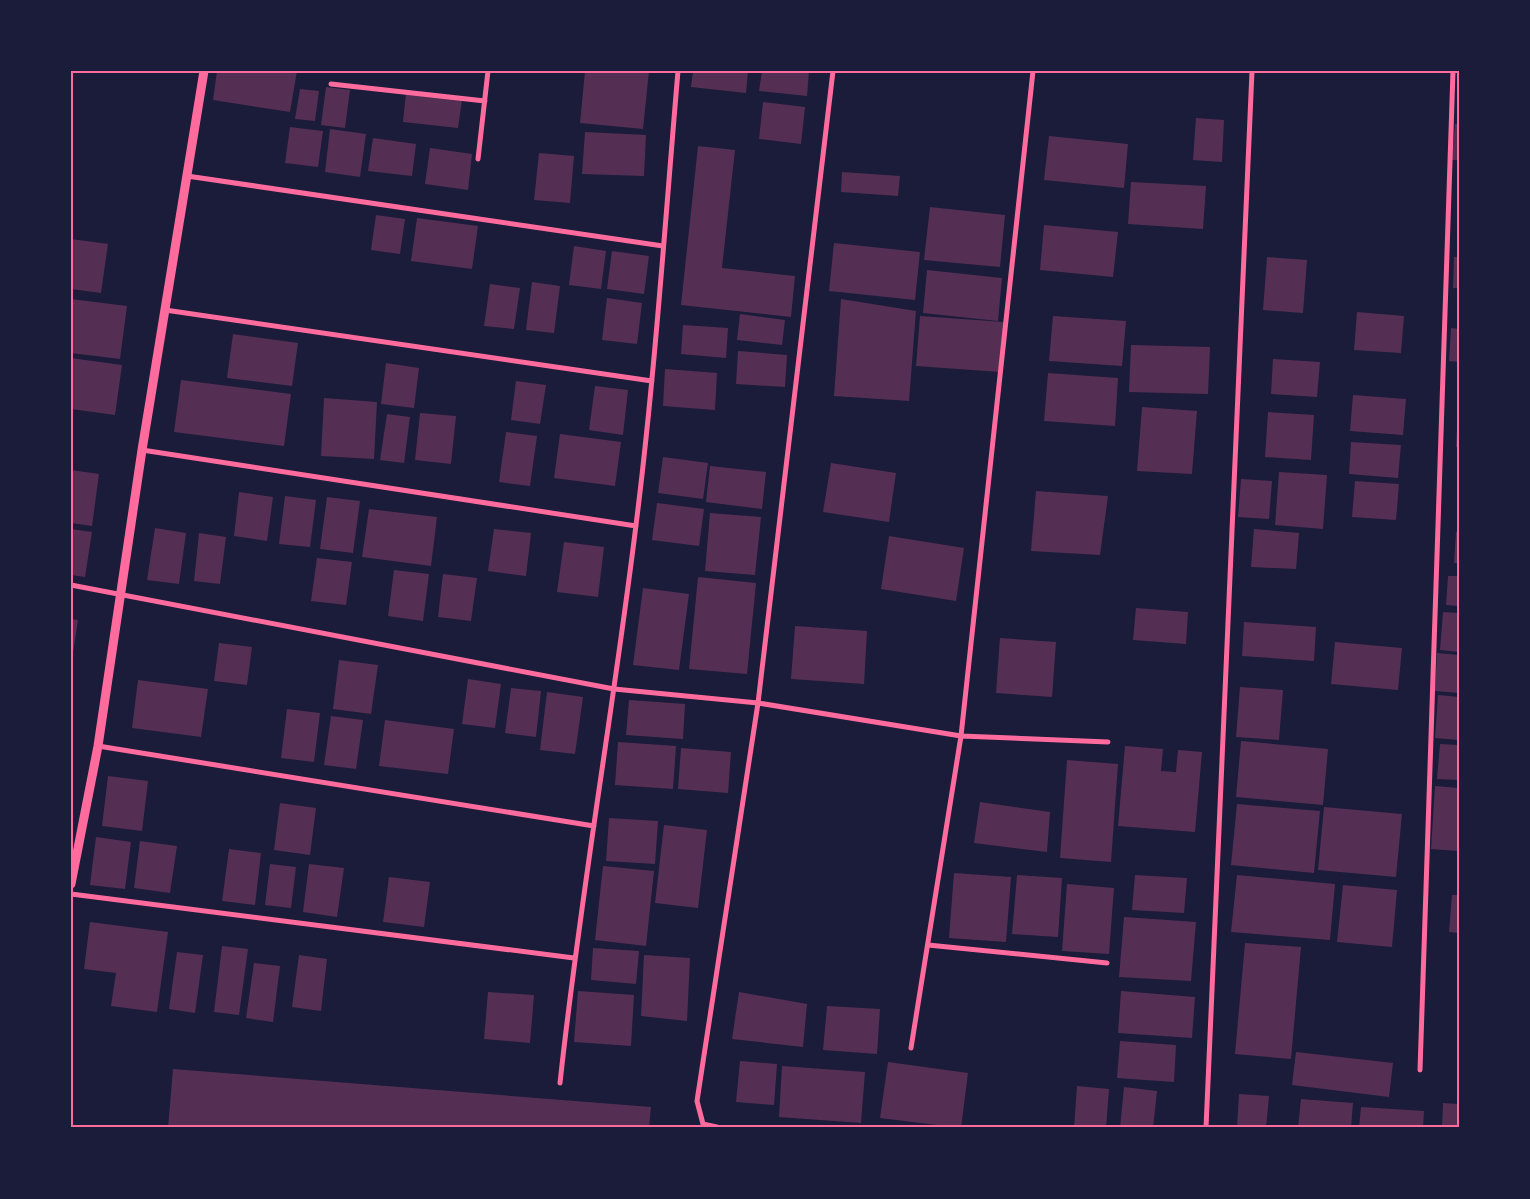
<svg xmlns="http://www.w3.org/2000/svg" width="1530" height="1199" font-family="Cabin,sans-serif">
	<rect width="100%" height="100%" fill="#1b1b3a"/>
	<path fill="#542f53" d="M217,71H297L290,112L213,100Z
		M585,71H649L643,129L580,123Z
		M693,71H748L746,93L691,87Z
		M762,71H809L807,96L759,91Z
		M326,87L350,90L345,128L321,125Z
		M300,89L319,91L315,121L295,119Z
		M406,93L462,100L458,128L403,122Z
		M763,102L805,107L801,144L759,139Z
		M1196,118L1224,120L1222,162L1193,160Z
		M1455,124H1459V160H1452Z
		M290,127L323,131L318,167L285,163Z
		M330,129L366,134L360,177L325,172Z
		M585,132L646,135L644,176L582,174Z
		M1049,136L1128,144L1124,188L1044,180Z
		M373,138L416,144L412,176L368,171Z
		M698,146L735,150L722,268L795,276L791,317L681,305Z
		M430,148L472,154L468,190L425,184Z
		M539,153L574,156L570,203L534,200Z
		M842,172L900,176L898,196L841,192Z
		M1131,182L1206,186L1203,229L1128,224Z
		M930,207L1005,215L1000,267L924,260Z
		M376,215L405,219L400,254L371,250Z
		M417,218L478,226L472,269L411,261Z
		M1044,225L1118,232L1113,277L1040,270Z
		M1457,234H1459V253L1457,252Z
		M71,239L108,244L101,293L71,289Z
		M834,243L920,252L915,300L829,291Z
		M574,246L606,251L601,289L569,285Z
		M612,251L649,256L644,294L607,289Z
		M1267,257L1307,260L1303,313L1263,310Z
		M1454,257H1459V288H1453Z
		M927,270L1002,278L998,321L923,313Z
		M532,282L560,286L554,333L526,330Z
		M490,284L520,288L514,329L484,326Z
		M607,298L642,303L637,344L602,340Z
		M71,299L127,306L120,359L71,353Z
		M841,299L916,311L909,401L834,396Z
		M1357,312L1404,316L1401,353L1354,350Z
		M740,314L785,320L782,345L737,340Z
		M920,316L1004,322L1000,372L916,366Z
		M1053,316L1126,321L1122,366L1049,361Z
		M683,325L728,328L726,358L681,354Z
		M1451,328L1459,329V362L1449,361Z
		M233,334L298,343L292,386L227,378Z
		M1131,345L1210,347L1208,394L1129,392Z
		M738,351L787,355L785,387L736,384Z
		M71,358L122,365L115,415L71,409Z
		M1273,359L1320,362L1317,397L1271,394Z
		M386,363L419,368L414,408L381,404Z
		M665,369L717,373L715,410L663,406Z
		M1048,373L1118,378L1115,426L1044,421Z
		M181,380L291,394L284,446L174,432Z
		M516,381L546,385L540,424L511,420Z
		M595,386L628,390L623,435L589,430Z
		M1353,395L1406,399L1403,435L1350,431Z
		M324,398L377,402L374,459L321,456Z
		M1142,407L1197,411L1192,474L1137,471Z
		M1268,412L1314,415L1311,460L1265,457Z
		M420,413L456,416L451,464L415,460Z
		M387,414L410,417L404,463L380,460Z
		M1457,429H1459V447H1456Z
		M506,432L537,436L530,486L499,482Z
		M560,434L621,442L615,486L554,478Z
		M1351,442L1401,445L1398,478L1349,474Z
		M663,457L708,463L703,499L658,493Z
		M831,463L896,473L889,522L823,512Z
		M710,466L766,472L762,509L706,502Z
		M71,470L99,474L92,526L71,523Z
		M1279,472L1327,475L1323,529L1275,525Z
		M1241,479L1272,481L1269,519L1238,517Z
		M1355,481L1399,484L1396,520L1352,517Z
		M1036,491L1108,496L1100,555L1031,551Z
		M239,492L273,497L267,541L234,536Z
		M285,496L316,500L310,547L279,544Z
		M327,497L360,501L353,553L320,549Z
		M657,503L704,509L699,546L652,540Z
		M369,509L437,517L431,566L362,557Z
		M710,513L761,517L755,575L705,571Z
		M155,528L186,533L179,584L147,580Z
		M71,529L92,532L85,577L71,575Z
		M494,529L531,533L526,576L488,571Z
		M1254,529L1299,533L1296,569L1251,567Z
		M1456,532H1459V563H1454Z
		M199,533L226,537L220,584L194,581Z
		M889,536L964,548L956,601L881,589Z
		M564,542L604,547L598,597L557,592Z
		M317,558L352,562L346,605L311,601Z
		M394,570L429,574L423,621L388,616Z
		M443,574L477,578L471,621L438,617Z
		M1448,576H1459V606L1446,605Z
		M698,577L756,583L747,674L689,669Z
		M643,588L689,594L679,670L633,665Z
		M1136,608L1188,612L1186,644L1133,640Z
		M1443,612L1459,613V652L1440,650Z
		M71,619L78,620L72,660H71Z
		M1244,622L1316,627L1314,661L1242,656Z
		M795,626L867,631L864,684L791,679Z
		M1000,638L1056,642L1052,697L996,693Z
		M1335,642L1402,648L1398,690L1331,684Z
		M219,643L252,647L247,685L214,681Z
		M1437,653L1459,655V693L1435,691Z
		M339,660L378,665L371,714L333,709Z
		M468,679L501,684L495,728L462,724Z
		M138,680L208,689L201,737L132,728Z
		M1240,687L1283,690L1279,740L1236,737Z
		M511,688L541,691L536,737L505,733Z
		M547,692L583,697L575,754L540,750Z
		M1438,695L1459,697V740L1435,738Z
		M629,700L685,704L683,739L626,735Z
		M287,709L320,713L314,762L281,758Z
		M331,716L363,720L356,769L324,765Z
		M385,720L454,729L448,774L379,766Z
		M1241,741L1328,749L1323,805L1236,797Z
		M618,742L676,746L673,789L615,785Z
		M1440,744L1459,745V780L1437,779Z
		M1125,746L1163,749L1161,771L1176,772L1178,750L1202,752L1195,832L1118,826Z
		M681,748L731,752L728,793L678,789Z
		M1067,760L1118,764L1111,862L1060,858Z
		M108,776L148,781L142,831L102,826Z
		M1435,786L1459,788V851L1431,849Z
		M980,802L1050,812L1047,852L974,843Z
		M280,803L316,808L310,855L274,850Z
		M1237,804L1320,811L1314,873L1231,865Z
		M1324,807L1402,814L1396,877L1318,870Z
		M609,818L658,821L655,864L606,861Z
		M664,825L707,830L698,908L655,903Z
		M96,837L131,842L125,889L90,885Z
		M140,841L177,846L170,893L134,888Z
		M229,849L261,853L255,905L222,901Z
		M270,864L296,867L291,908L265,905Z
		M309,864L344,868L337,917L303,912Z
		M603,866L654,871L646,946L595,940Z
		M954,873L1011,877L1006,942L949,938Z
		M1017,875L1062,878L1058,937L1012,934Z
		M1135,875L1187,878L1184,913L1132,910Z
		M1237,875L1335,884L1330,940L1231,932Z
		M389,877L430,882L424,927L383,922Z
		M1067,884L1114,888L1109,954L1062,951Z
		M1343,885L1397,890L1392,947L1337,942Z
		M1452,895H1459V933L1449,932Z
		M1124,917L1196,922L1191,981L1119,977Z
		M90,922L168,932L157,1012L111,1006L116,973L84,969Z
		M1245,943L1301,947L1291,1059L1235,1054Z
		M222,946L248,949L239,1015L214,1012Z
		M593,948L639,951L636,984L591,980Z
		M177,952L203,955L195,1013L169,1009Z
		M299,955L327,959L321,1011L292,1007Z
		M644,955L690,958L687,1021L641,1016Z
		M254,963L280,966L273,1022L246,1018Z
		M578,991L634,995L631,1046L574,1042Z
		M1121,991L1195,997L1192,1038L1118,1033Z
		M488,992L534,995L530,1043L484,1039Z
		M739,992L807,1004L803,1047L732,1039Z
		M827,1006L880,1009L877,1054L823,1050Z
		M1120,1041L1176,1045L1174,1082L1117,1078Z
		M1296,1052L1393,1063L1389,1097L1292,1085Z
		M740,1061L777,1064L774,1105L736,1102Z
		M888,1062L968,1073L961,1128L880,1118Z
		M782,1066L865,1072L861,1123L779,1117Z
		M173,1069L651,1107L649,1128H168Z
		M1077,1086L1109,1089L1106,1128H1074Z
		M1124,1087L1157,1091L1153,1128H1120Z
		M1239,1094L1269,1096L1266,1128H1237Z
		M1301,1099L1353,1103L1351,1128H1298Z
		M1443,1103L1459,1104V1128H1442Z
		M1361,1107L1424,1111L1423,1128H1359Z"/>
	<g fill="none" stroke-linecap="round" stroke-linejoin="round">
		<path stroke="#ff6b9d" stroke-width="5" d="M331,84L485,101
			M478,159L488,71
			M187,176L663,246
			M165,310L652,381
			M142,450L636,526
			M71,585L614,689L758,703L961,736L1108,742
			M98,746L594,826
			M71,894L574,958
			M928,945L1107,963
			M911,1048L961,736L1033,71
			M1420,1070L1453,71
			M560,1083C580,897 613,712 636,525C655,374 665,223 678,71
			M721,1128L703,1124L697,1101L758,703L833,71
			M1206,1128L1252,71"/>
		<path stroke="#ff6b9d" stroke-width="9" d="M71,884L98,746L142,450L204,71"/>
	</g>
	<rect width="1530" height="1199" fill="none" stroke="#1b1b3a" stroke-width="145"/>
	<rect x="72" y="72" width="1386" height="1054" fill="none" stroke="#ff6b9d" stroke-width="2"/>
</svg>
